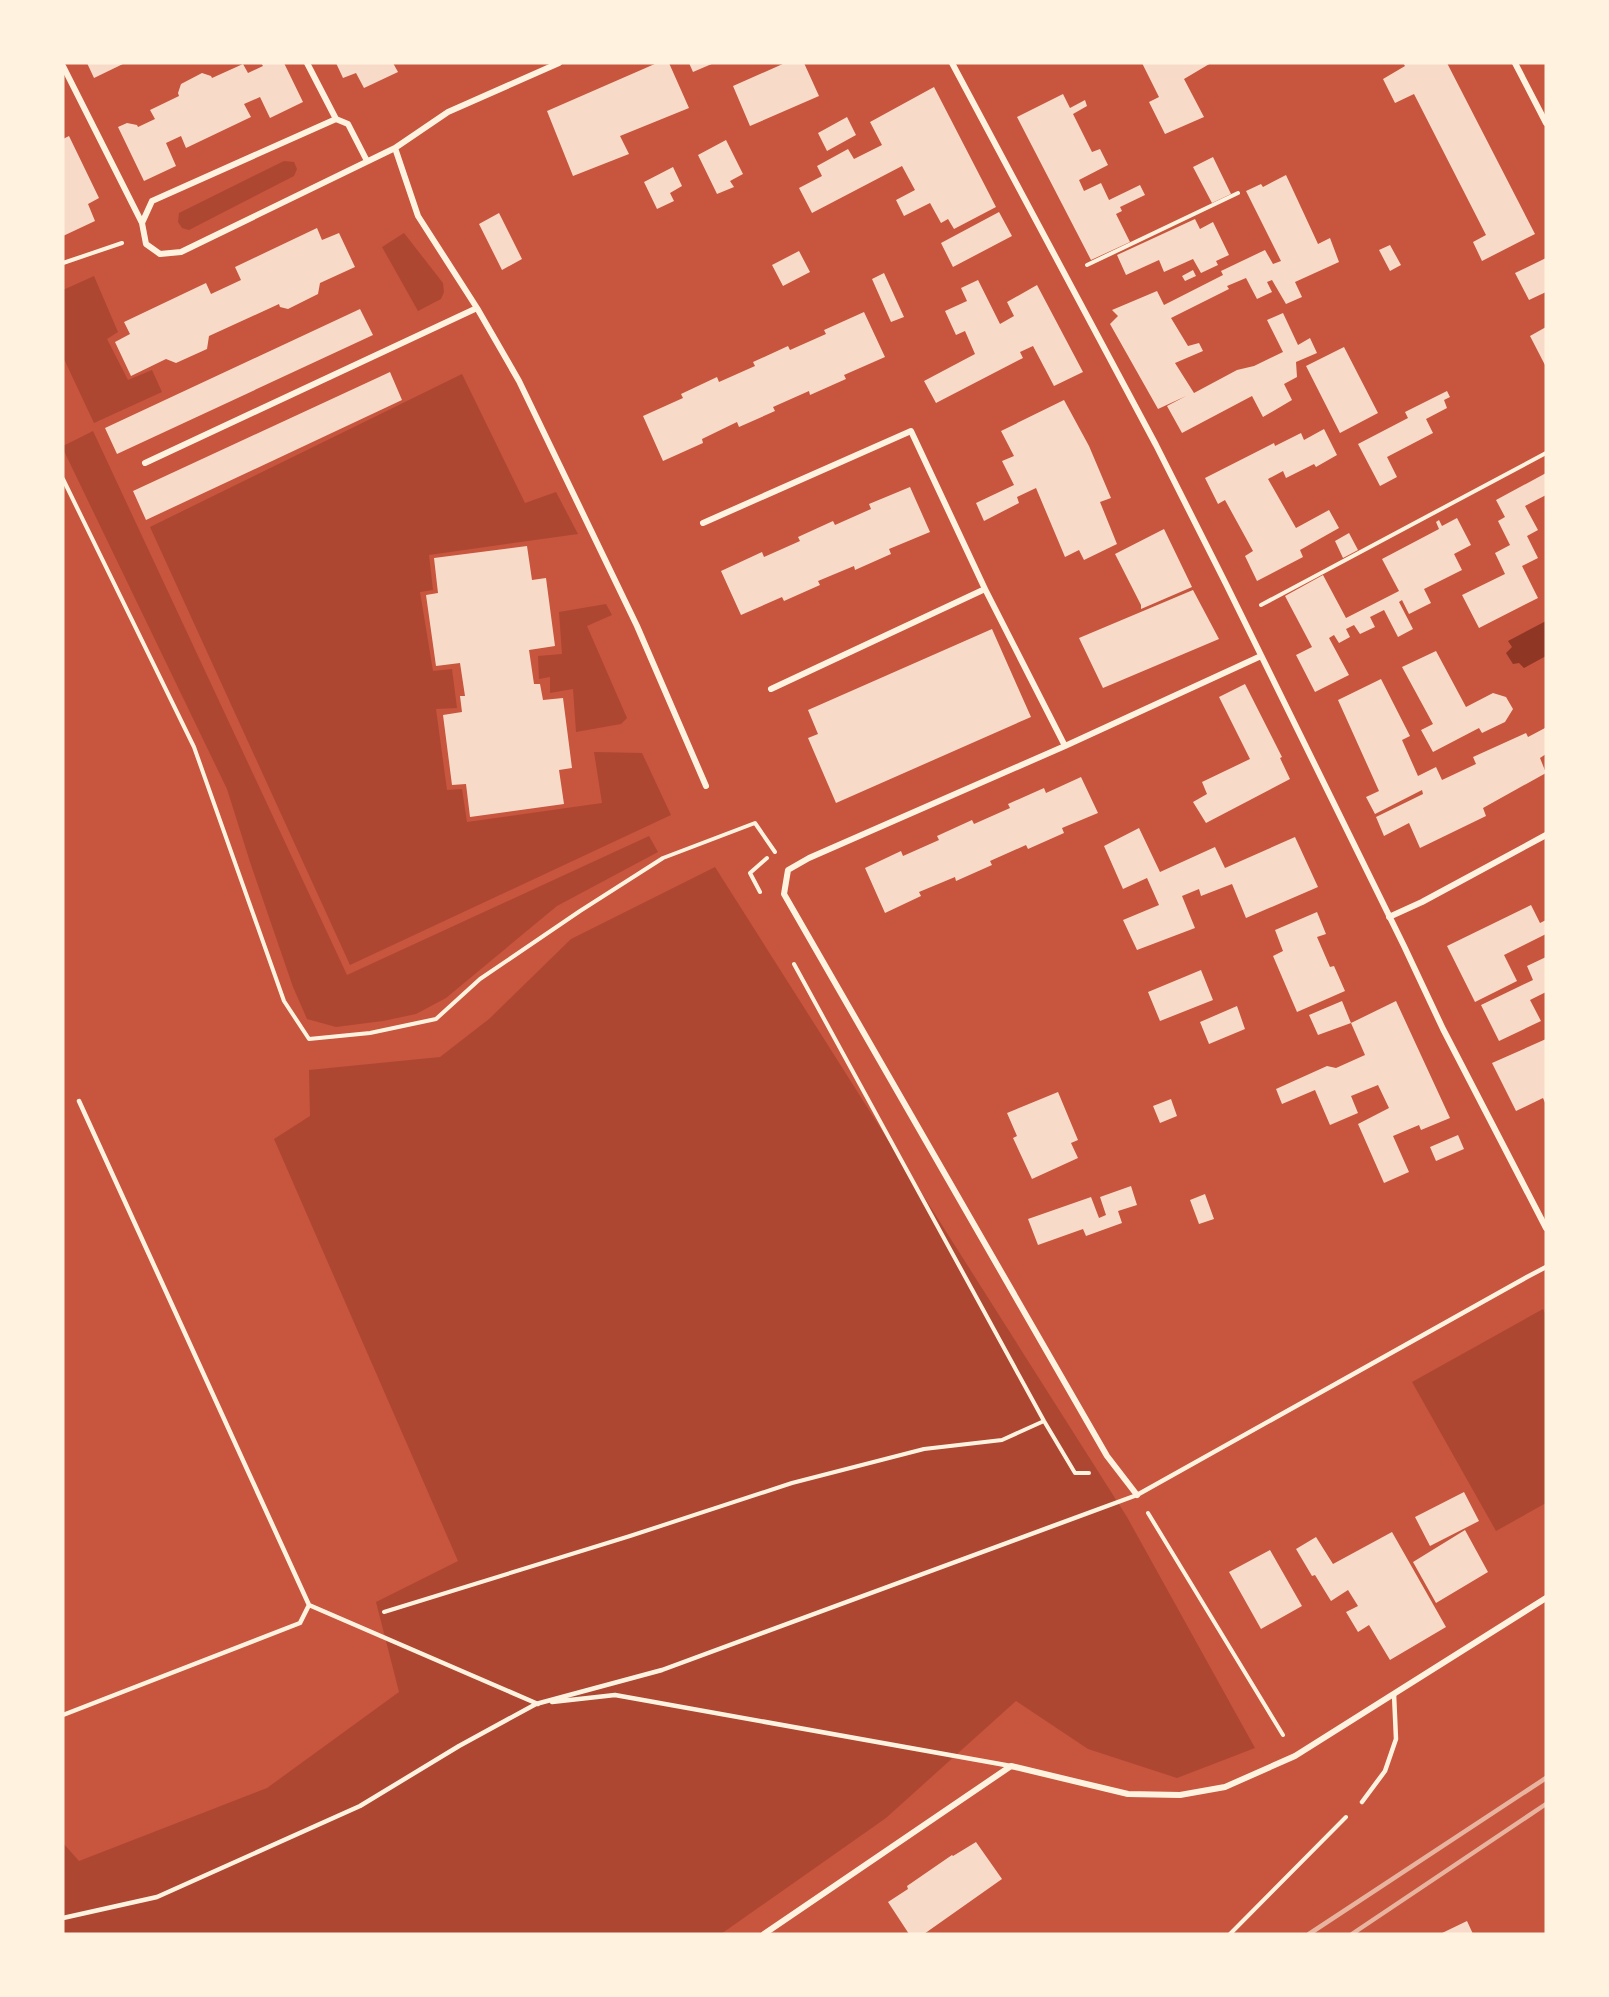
<svg xmlns="http://www.w3.org/2000/svg" width="1609" height="1997" font-family="'Asap Condensed',sans-serif">
	<rect width="100%" height="100%" fill="#c8553d"/>
	<path fill="#ae4732" d="M284,161L294,162L297,169L294,176L189,230L182,228L178,222L179,213Z
		M404,233L443,283L444,292L441,299L418,311L382,247Z
		M94,276L118,332L107,339L128,380L152,370L162,392L94,423L63,357V290Z
		M462,374L525,503L556,492L578,534L429,555L433,590L420,592L433,671L452,669L457,708L436,709L447,790L462,789L467,822L602,803L594,752L642,753L671,815L350,965L150,527Z
		M93,431L347,975L649,836L658,852L557,906L446,998L416,1014L383,1021L336,1027L307,1019L293,987L250,862L227,789L63,449V446Z
		M606,604L612,615L587,626L627,718L621,724L576,732L573,689L550,693V677L539,679L538,656L562,654L559,612Z
		M715,867L1127,1517L1255,1748L1177,1778L1088,1749L1016,1701L886,1818L721,1934H63V1843L79,1861L267,1788L399,1692L376,1602L458,1561L274,1139L310,1116L309,1070L440,1057L489,1019L571,939Z
		M1543,1309L1546,1315V1503L1496,1531L1412,1382Z"/>
	<path fill="#8f3625" d="M1546,621V656L1524,668L1519,663L1513,664L1506,653L1512,647L1508,641Z"/>
	<path fill="#f7dbc8" d="M87,63H125L94,78Z
		M261,63H284L303,102L270,118L260,97L244,104L251,117L186,148L181,136L166,143L176,166L144,181L118,127L127,123L137,125L138,127L155,119L150,110L179,96L178,93L181,84L202,73L211,76L212,78L243,64L248,73L263,66Z
		M336,63H393L398,72L364,88L356,73L343,78Z
		M657,63H669L689,108L620,136L629,154L573,176L547,111Z
		M689,63H714L693,72Z
		M785,63H804L819,96L750,126L733,86Z
		M1142,63H1211L1184,79L1204,117L1165,134L1149,102L1159,97Z
		M1403,63H1447L1535,234L1482,261L1473,242L1486,235L1414,94L1395,103L1383,79L1405,66Z
		M934,87L996,207L954,229L948,219L941,223L930,203L904,216L896,200L915,190L902,166L812,213L799,188L822,176L817,166L848,149L854,159L882,145L870,122Z
		M1063,94L1070,108L1085,100L1087,106L1073,114L1092,152L1100,149L1108,165L1079,180L1084,191L1101,183L1109,200L1140,185L1145,195L1120,207L1122,211L1116,214L1130,242L1091,260L1017,117Z
		M847,117L856,135L827,151L818,133Z
		M69,136L99,198L88,204L95,221L63,236V139Z
		M726,140L743,174L730,181L734,187L717,194L698,155Z
		M1213,157L1231,194L1212,203L1193,167Z
		M673,167L682,186L670,193L674,201L657,209L644,182Z
		M1286,175L1318,244L1330,238L1339,262L1295,282L1302,297L1286,304L1272,280L1267,282L1272,292L1257,299L1246,278L1227,286L1229,289L1171,318L1188,346L1199,343L1203,351L1175,363L1194,393L1237,370L1254,366L1283,352L1267,320L1283,313L1298,345L1310,338L1317,353L1296,362L1297,377L1284,384L1292,400L1263,417L1252,396L1182,433L1167,406L1186,396L1158,409L1110,324L1118,316L1112,310L1157,291L1164,305L1223,275L1221,271L1265,250L1273,264L1281,261L1246,191L1261,184L1263,187Z
		M999,212L1012,236L953,267L941,243Z
		M499,213L522,259L502,270L479,224Z
		M1195,219L1200,229L1213,222L1229,255L1216,261L1218,265L1201,273L1193,259L1164,272L1159,260L1126,275L1117,255Z
		M317,228L322,240L339,233L355,267L320,283L318,294L288,309L280,307L279,304L209,336L207,349L176,363L166,359L131,376L115,342L130,334L124,322L206,283L211,294L241,280L235,267Z
		M1390,245L1401,265L1390,271L1379,250Z
		M799,251L810,272L783,286L772,265Z
		M1546,258V292L1529,300L1515,273Z
		M1193,270L1196,276L1185,281L1182,276Z
		M884,273L904,317L891,322L872,279Z
		M978,280L1000,324L1014,316L1007,302L1037,285L1083,372L1054,386L1033,346L1020,352L1023,358L936,403L924,381L975,354L965,331L956,335L945,311L967,301L961,288Z
		M360,309L373,335L117,454L105,428Z
		M864,312L885,357L844,375L846,379L810,395L809,391L773,407L775,411L739,427L737,422L702,439L703,443L663,461L643,416L683,398L681,394L717,377L719,382L755,366L753,362L788,346L790,350L826,334L824,330Z
		M1546,327V367L1530,336Z
		M1344,347L1378,413L1340,433L1306,366Z
		M390,372L402,400L146,520L133,491Z
		M1447,391L1450,397L1444,400L1447,408L1426,419L1433,433L1387,457L1397,477L1380,486L1358,444L1408,418L1405,412Z
		M1064,400L1089,446L1111,498L1100,502L1117,544L1084,560L1079,550L1065,557L1036,488L1017,497L1019,503L984,521L976,503L1014,485L1002,461L1014,456L1001,431Z
		M1324,429L1337,455L1316,467L1314,464L1286,478L1283,471L1268,479L1296,528L1329,510L1339,528L1300,550L1303,557L1257,581L1245,556L1253,551L1225,500L1218,504L1205,478L1274,443L1275,446L1301,433L1304,440Z
		M1546,473V495L1525,506L1538,530L1527,536L1538,558L1522,566L1538,598L1479,628L1462,595L1505,574L1495,553L1510,545L1498,521L1505,517L1496,500Z
		M910,487L930,532L889,549L891,554L855,570L854,566L818,581L820,585L784,601L782,597L741,615L721,571L762,552L764,557L800,541L798,537L833,521L835,525L871,509L869,504Z
		M1457,518L1471,545L1454,554L1462,570L1424,589L1431,603L1409,614L1402,600L1399,602L1413,629L1398,637L1384,610L1370,617L1375,627L1360,634L1354,625L1346,629L1350,637L1339,643L1334,635L1329,638L1349,675L1315,692L1296,655L1312,647L1285,596L1323,575L1346,618L1399,591L1382,559L1439,529L1436,522L1439,520L1442,526Z
		M1164,529L1192,587L1141,609V605L1115,554Z
		M1349,533L1358,550L1343,558L1335,541Z
		M527,546L532,580L546,578L555,646L529,650L534,684H540L543,700L563,698L572,768L559,770L564,804L470,817L466,784L452,785L443,715L462,712L460,696H465L460,663L436,666L426,595L438,593L434,558Z
		M1193,590L1219,639L1103,688L1079,638Z
		M992,629L1031,717L836,803L808,738L818,734L808,710Z
		M1436,651L1466,707L1493,693L1506,697L1513,709L1505,722L1482,733L1479,728L1433,752L1421,730L1433,724L1402,667Z
		M1381,679L1410,736L1402,740L1418,776L1436,767L1442,780L1476,764L1473,757L1526,733L1528,737L1545,728L1546,754L1540,758L1546,773L1483,808L1486,816L1420,848L1409,823L1384,836L1376,817L1423,794L1422,790L1375,814L1366,797L1379,791L1338,700Z
		M1245,684L1282,757L1280,758L1290,779L1206,823L1193,802L1207,794L1202,782L1250,759L1219,697Z
		M1081,777L1098,813L1062,828L1064,833L1028,849L1026,845L990,861L992,865L956,881L955,877L919,892L921,896L885,913L865,868L901,851L903,856L939,840L937,836L972,820L974,824L1010,808L1008,804L1044,788L1046,793Z
		M1139,828L1160,872L1215,847L1225,868L1295,837L1318,887L1246,918L1232,884L1201,896L1199,889L1182,896L1195,928L1137,950L1123,920L1159,905L1147,878L1123,889L1104,846Z
		M1531,905L1540,923L1546,920V934L1504,955L1517,981L1475,1002L1447,946Z
		M1317,912L1326,934L1317,937L1330,967L1334,966L1345,991L1297,1012L1273,956L1283,951L1275,930Z
		M1546,957V992L1530,1000L1541,1021L1499,1041L1481,1005L1533,980L1527,966Z
		M1201,970L1213,1000L1160,1021L1148,992Z
		M1342,1001L1351,1023L1318,1035L1309,1015Z
		M1396,1001L1450,1118L1421,1130L1419,1125L1393,1136L1409,1172L1384,1183L1358,1124L1389,1108L1378,1085L1351,1096L1358,1113L1330,1125L1315,1090L1282,1104L1276,1089L1327,1066L1336,1068L1365,1055L1351,1023Z
		M1237,1006L1245,1029L1209,1044L1200,1022Z
		M1546,1039V1105L1543,1098L1516,1111L1492,1063Z
		M1058,1092L1078,1140L1071,1143L1078,1158L1032,1179L1013,1138L1017,1136L1007,1113Z
		M1171,1099L1177,1116L1160,1123L1153,1106Z
		M1458,1135L1464,1149L1436,1161L1430,1147Z
		M1131,1186L1137,1205L1118,1211L1122,1223L1086,1236L1083,1229L1038,1245L1028,1219L1091,1197L1099,1218L1106,1215L1100,1197Z
		M1205,1194L1214,1219L1199,1224L1190,1200Z
		M1464,1492L1479,1521L1430,1546L1415,1517Z
		M1465,1530L1488,1572L1436,1603L1413,1562Z
		M1392,1532L1446,1627L1390,1660L1369,1625L1358,1632L1346,1612L1358,1606L1348,1590L1331,1601L1315,1575L1312,1576L1296,1549L1316,1537L1333,1564Z
		M1270,1550L1302,1606L1261,1629L1229,1572Z
		M976,1842L1002,1879L924,1934H909L888,1902L908,1889L907,1886L952,1855L953,1856Z
		M1467,1921L1473,1934H1440Z"/>
	<g fill="none" stroke-linecap="round" stroke-linejoin="round">
		<path stroke="#fff3e0" stroke-width="4" d="M63,263L122,243
			M1087,265L1238,193
			M63,479L194,747L284,1001L309,1039L370,1033L436,1019L480,979L580,911L663,858L755,823L775,852
			M1261,605L1546,453
			M760,892L750,873L767,858
			M794,964L1044,1421L1075,1473H1089
			M1148,1513L1283,1735
			M384,1612L630,1536L792,1483L924,1449L1002,1440L1044,1421
			M1230,1934L1346,1817"/>
		<path stroke="#fff3e0" stroke-width="4.5" d="M79,1101L309,1605L538,1704
			M552,1702L615,1695L1011,1766
			M63,1715L300,1623L309,1605
			M1362,1802L1385,1771L1396,1739L1394,1694
			M63,1918L157,1897L360,1806L459,1746L536,1704L662,1670L1137,1495L1527,1277L1546,1267"/>
		<path stroke="#fff3e0" stroke-width="6" d="M307,63L336,119
			M559,63L448,112L395,148L418,216L477,308L519,381L637,626L706,786
			M952,63L1156,445L1226,584L1404,946L1443,1029L1546,1228
			M1515,63L1546,123
			M63,66L142,223
			M367,161L348,124L336,119L152,201L142,223L146,244L160,254L181,252L395,148
			M145,463L477,308
			M703,523L911,431L985,589L1065,746
			M771,689L985,589
			M1389,917L1422,902L1546,835
			M1137,1495L1107,1456L784,894L788,870L809,858L1065,746L1261,656
			M764,1934L1011,1766L1128,1794L1180,1795L1225,1787L1295,1756L1546,1598"/>
		<path stroke="#e9b49f" stroke-width="4.5" d="M1309,1934L1546,1778
			M1352,1934L1546,1804"/>
	</g>
	<rect width="1609" height="1997" fill="none" stroke="#fff3e0" stroke-width="129"/>
</svg>
